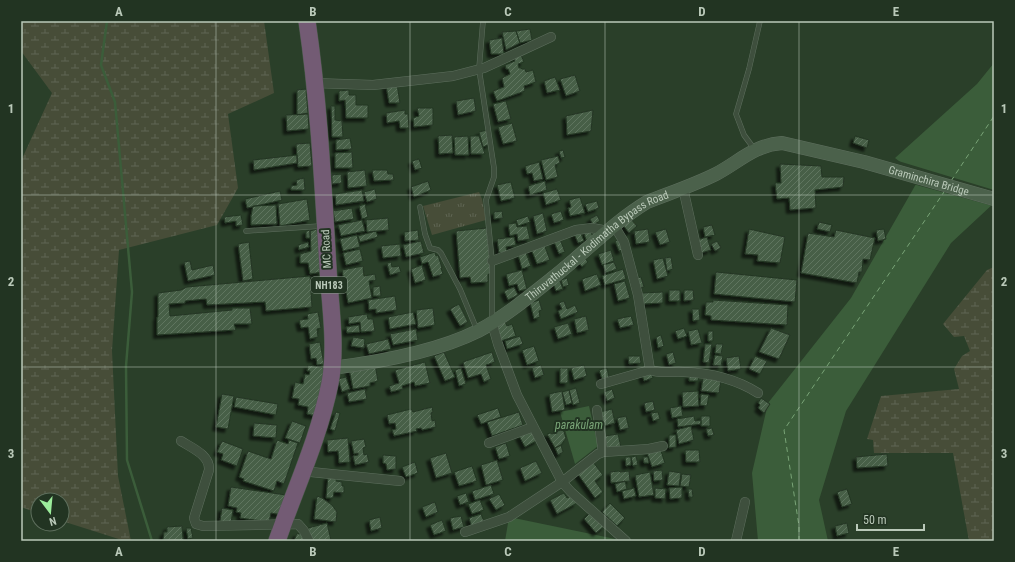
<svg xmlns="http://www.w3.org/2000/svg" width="1015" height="562" font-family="'Roboto Condensed',sans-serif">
	<defs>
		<pattern id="grass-tufts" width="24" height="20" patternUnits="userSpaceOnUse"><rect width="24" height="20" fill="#474d38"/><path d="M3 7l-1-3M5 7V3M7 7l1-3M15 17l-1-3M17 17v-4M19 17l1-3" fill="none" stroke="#5f6553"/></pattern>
		<pattern id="wetland-marsh" width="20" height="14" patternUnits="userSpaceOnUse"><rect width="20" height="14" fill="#474d38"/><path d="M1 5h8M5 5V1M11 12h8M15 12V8" fill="none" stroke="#5f6553"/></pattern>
		<pattern id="building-hatch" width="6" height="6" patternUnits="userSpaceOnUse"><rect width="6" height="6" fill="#475e46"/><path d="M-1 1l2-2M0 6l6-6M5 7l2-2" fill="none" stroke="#5f745f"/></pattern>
		<filter id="shadow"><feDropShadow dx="-3.5" dy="3.5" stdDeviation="1" flood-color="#0009"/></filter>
	</defs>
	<rect width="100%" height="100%" fill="#2a3f29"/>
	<path fill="url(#grass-tufts)" d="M479,192L482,199L486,220L432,235L423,206Z"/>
	<path fill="url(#wetland-marsh)" d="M21,21H264L274,93L228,114L238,188L217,225L119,250L112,351L118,476L131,541H125L62,521V500H38V513L21,507V161L52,93L21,51Z
		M994,267V541H969L953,453H874L873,440L867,439L881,396L959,389L954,369L962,356L970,351L964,336L954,337L943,324L987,270Z"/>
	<path fill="#3b5d3a" d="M994,63V203L951,243L846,411L819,500L828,541H758L752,473L768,403L851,298L920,177L895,158L977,84Z
		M589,406L598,446L575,464L560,412Z
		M509,517L625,541H505Z"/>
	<path fill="#2a3f29" d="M895,160L994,190V205L993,206L913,184L917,177Z"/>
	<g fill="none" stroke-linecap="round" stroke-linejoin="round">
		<path stroke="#3b5d3a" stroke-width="2.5" d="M107,21L101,65L115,102L132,292L126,366L127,460L152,541"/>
		<path stroke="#79a477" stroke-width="1" stroke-dasharray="5 4" stroke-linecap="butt" d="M951,181L994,116
			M799,541V526L784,430L944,192"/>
	</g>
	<path fill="url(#building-hatch)" stroke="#243624" filter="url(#shadow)" d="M530,29L532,40L520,43L516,31Z
		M516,31L520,43L506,50L502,32Z
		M502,38L504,54H491L489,40Z
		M521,55L524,62L518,64L519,68H521L522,69H525L526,72L533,70L536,82L524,86L525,91L497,101L493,91L504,87L502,78L510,74L508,69H506L505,65L515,61L514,58Z
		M575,75L580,91L566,96L560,79Z
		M555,77L560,90L547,93L544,81Z
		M397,84L400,103H389L386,86Z
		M306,89L308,113L297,115V90Z
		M349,90V95H356V105H368V118H346L345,100L339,101V91Z
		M474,98L476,111L458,115L456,101Z
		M506,101L511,119L498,122L493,104Z
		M331,106H335V120L342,121L343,137H332Z
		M417,108H433V125L414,127L413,118L419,116Z
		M405,110V114H408L409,128H400L399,121L387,123L386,113Z
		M593,110L591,131L567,135L566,116Z
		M308,114L309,129L287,131L286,115Z
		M512,123L517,141L503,144L498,127Z
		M487,130L490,144L483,147L479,132Z
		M452,135L453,153L439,154L438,136Z
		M468,136L469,155H455L454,137Z
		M470,136H479L485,154H471Z
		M855,136L869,140L867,148L853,143Z
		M350,138L352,149L336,150V140Z
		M310,143L312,166L298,167L296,144Z
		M563,150L565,157L561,158L559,151Z
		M352,152L353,168H335V153Z
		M297,155V163L254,170L253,160Z
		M558,156L560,163L555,165L558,177L546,180L541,160Z
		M419,159L422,168L415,170L412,161Z
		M539,162L543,179L534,181L532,173L527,174L525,166Z
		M780,164L821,166L822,177H844L843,187L815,190L816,208L790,210L789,198L777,199L775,183H781Z
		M365,170L367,186L348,188L347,172Z
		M372,170H387L388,174H393L394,180L374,181Z
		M341,174L342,183L332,184V175Z
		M304,178L305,190H291V186L297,185L296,180Z
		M428,181L431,190L414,197L411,187Z
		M545,181L547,190L530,195L528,186Z
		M511,182L515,198L501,201L497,185Z
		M375,189L377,199L367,202L364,192Z
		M557,189L561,200L546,205L543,193Z
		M362,190L364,201L336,205L335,194Z
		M280,191L282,200L247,208L245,199Z
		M580,197L585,213L570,216L568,208L571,207L569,200Z
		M307,199L310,220L280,226L278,204Z
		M597,201L599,208L588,212L585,204Z
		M365,204L368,217L362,219L359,206Z
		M276,205L277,224L251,225V216L253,206Z
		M352,208L354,219L335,222L333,211Z
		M502,211L503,218L494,219V212Z
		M561,211L564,220L554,223L551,214Z
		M543,213L547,231L537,234L533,216Z
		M241,215L243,225L236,226V221L225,223L224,217Z
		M597,215L600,221L593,225L590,219Z
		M528,216L530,222L518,226L516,220Z
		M388,218L389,230L367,232L366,220Z
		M630,218L637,226L629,233L622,224Z
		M362,220L365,231L341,236L338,225Z
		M819,222L832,225L830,232L817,229Z
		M516,223L517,227L527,226L530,239L518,241L517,234L510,236L508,224Z
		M712,225L715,235L705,237L703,227Z
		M487,228L491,274H488V282L471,283L470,277L460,278L456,231Z
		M317,229L322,272L310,274L308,263H300V254L311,251L310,231Z
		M648,229L650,242L636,244L634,231Z
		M666,229L670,242L660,245L655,232Z
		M749,229L785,237L780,263L757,261L758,255L745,254Z
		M884,229L886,239L878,241L876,230Z
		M310,230V238H306V231Z
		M418,230L419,240L405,241L404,232Z
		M590,230L593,237L586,240L584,233Z
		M836,230L875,238L870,260L863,259L862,272H859L857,283L801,273L808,233L834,237Z
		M376,231L378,237L360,242L358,236Z
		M580,231L584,241L578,243L574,234Z
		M357,235L360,247L343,251L340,239Z
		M514,237L516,245L506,247L507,252L499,253L497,239Z
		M707,237L711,250L701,253L697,240Z
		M560,239L565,252L559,254L554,242Z
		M620,240L623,250L619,251L615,241Z
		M421,241L424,253L406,257L403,245Z
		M717,241L721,248L715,251L711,244Z
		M249,242L253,279L243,281L238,244Z
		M308,242L309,247L299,250L298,245Z
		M400,244L401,256L383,258L381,246Z
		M544,244L550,260L537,264L531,249Z
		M360,249L363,261L346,265L343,253Z
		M611,250L614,261L602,265L598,254Z
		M435,252L436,256L438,255L442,268H441L443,274L433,277L428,262L422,264L420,257Z
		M526,253L531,266L522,269L518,255Z
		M584,257L588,262L582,267L578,262Z
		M671,257L673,269L667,271L665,258Z
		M663,258L668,276L657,279L653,260Z
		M190,261L192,270L213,265L215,275L188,281L184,262Z
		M391,262L392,267L399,266L401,272L390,275L387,263Z
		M614,262L617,269L606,273L603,265Z
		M422,265L426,280L415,283L411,269Z
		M363,266L364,276L375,274L376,280L369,281L372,298L348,303L342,270Z
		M623,269L626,279L605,285L602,276Z
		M522,270L527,289L519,291L517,284L509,286L506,274Z
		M716,272L797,280L795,302L714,294Z
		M597,274L601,285L585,291L582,279Z
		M310,276L312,307L266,311L265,302L207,305L206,299L185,301V303L169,304L170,316L232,310V308H250L252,324H234L236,330L157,335V317H158V293L181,290L187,287Z
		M641,277L644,287L640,288L637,278Z
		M567,278L569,285L563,287L561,280Z
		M560,281L563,289L556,291L553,283Z
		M625,281L630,298L618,301L614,284Z
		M380,286L381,296H373V287Z
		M514,287L518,295L508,300L504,291Z
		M669,290H680V301H669Z
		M684,290H693L694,300L684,301Z
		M663,292V303L643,304L642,293Z
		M395,296L397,310L376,313V309L369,310L368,300Z
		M539,300L542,310L539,311L540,317L534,319L530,303Z
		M713,300L788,305L787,325L711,320V316L705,315L706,302H713Z
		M564,301L567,309L575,305L578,312L561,319L558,311L562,309L559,303Z
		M459,304L468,322L460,326L450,309Z
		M433,308L435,325L418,328L416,310Z
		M692,309H699L700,320L693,321Z
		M318,312L321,328L317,329L318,337L310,339L308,327L301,328L299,320L308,319L307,314Z
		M413,312L416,324L390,329L388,317Z
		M367,314L368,319H373L375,331L361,332L360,322L349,324L348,317Z
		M586,316L589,330L577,333L574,319Z
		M631,316L634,325L620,328L617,319Z
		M504,319L507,326L512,324L516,336L501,341L496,322Z
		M568,323L572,334L558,339L554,327Z
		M359,325L360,332L347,333L346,327Z
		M684,328L687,336L678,339L675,331Z
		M771,328L790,335L779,359L759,352Z
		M416,329L418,340L393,345L390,334Z
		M698,329L702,343L691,345L688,331Z
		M708,331H713V341H708Z
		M661,335L664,346L658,348L656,337Z
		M520,336L523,344L507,349L505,341Z
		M353,337L365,339L364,348L351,346Z
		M388,339L391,349L369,354L366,344Z
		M320,342L324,364L317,365L316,358L311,359L309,344Z
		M705,344H712L709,363L703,362Z
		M716,344H723L721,354L715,353Z
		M534,346L539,361L527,365L522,350Z
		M444,352L455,377L445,381L434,356Z
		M492,352L495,362L486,365L491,379L484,382L481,374L468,378L463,362Z
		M673,352L676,363L669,365L666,354Z
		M715,355L723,356L721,366L713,365Z
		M628,356H640L641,363L629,364Z
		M739,356L741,369L728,371L726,358Z
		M755,356L767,361L760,374L749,369Z
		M425,362L430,383L415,386L414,382L402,386L403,389L391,392L389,386L399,383L395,370Z
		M375,364L378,381L370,383V386L353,389L349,369Z
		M308,365L325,368L317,416L307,414L308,407L298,405L299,399L292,398L295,382L303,384L305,374L309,375L310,371H307Z
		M541,365L544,375L535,378L532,368Z
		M584,365L587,376L574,380L571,368Z
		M461,368L466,384L459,386L455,370Z
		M560,368H568V383H560Z
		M607,368L609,377L602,379L599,370Z
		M651,372L653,378L644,381L642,375Z
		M689,375L699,376L698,381H689Z
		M346,377L350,389L342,392L338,379Z
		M703,378L721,380L719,393L701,391Z
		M576,388L580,403L573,405L569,390Z
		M365,389L367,399L349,402L347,393Z
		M612,389L615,398L607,401L604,392Z
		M569,390L572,403L566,405L562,392Z
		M562,391L565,410L552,412L549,394Z
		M698,391L699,406L683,407L682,392Z
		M222,394L234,396L228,429L216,427Z
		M701,394L709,395L707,406L700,405Z
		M236,397L278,404L276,415L234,407Z
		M761,398L770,404L764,413L758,408L760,405L758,403Z
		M653,401L655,410L646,412L644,403Z
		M681,406L683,416L672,418L670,408Z
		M432,407L433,412L431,413L432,421L435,420L436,427L422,430L421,428L416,429L417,431L394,436L392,430L396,429L395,423L389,424L387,415L411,409L413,412Z
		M498,408L501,417L481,424L477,415Z
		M612,409L615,423L604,426L600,412Z
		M336,412L340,413L335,431L330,429Z
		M519,412L523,425L492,436L487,422Z
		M658,412L660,419L653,421L651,413Z
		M626,416L629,428L620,430L617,418Z
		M694,416L695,421L701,420V424L678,427L677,419Z
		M701,416H710V426H701Z
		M292,421L306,426L300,443L285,438Z
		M254,423L277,425L276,438L253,436Z
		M691,426L694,440L679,444L676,430Z
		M712,428L714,435L708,436L706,429Z
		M533,429L538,440L525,447L519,436Z
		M563,429L566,438L561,445L555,448L547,434L550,433L552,434Z
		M618,434L621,447L607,449L605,436Z
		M669,435H676V447L669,448Z
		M348,438L350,462L339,463L338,451L328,452L327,440Z
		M364,439L366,447L363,448L364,455L367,454L369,462L355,465L353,456L358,455V453L354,454L351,441Z
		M277,440L288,444L289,440L298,443L284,484L277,481L274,491L243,481L244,479L239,477L248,451L271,459Z
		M222,441L243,449L237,466L221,460L223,454L217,452Z
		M506,443L510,456L499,459L495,447Z
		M561,445L563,452L558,455L555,448Z
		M660,448L665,463L652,467L647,453Z
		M685,450H699L700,462H686Z
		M446,453L452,473L436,478L430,458Z
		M887,454L888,466L857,468L856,457Z
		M383,455L396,456V469L387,470L386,464L383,463Z
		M636,456L638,465L633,466L631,457Z
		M625,457H631V465L626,466Z
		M643,457H648L649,463H644Z
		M497,460L503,480L486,485L481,465Z
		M536,461L542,473L525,481L520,468Z
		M415,462L418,473L406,477L402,467Z
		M593,462L603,475L595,481L603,492L595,498L577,473Z
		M472,466L477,481L459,486L454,472Z
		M662,470L663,480L654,481L653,471Z
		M619,471L620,472L629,471L630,481L611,483L610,472Z
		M669,471L681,473L679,486L667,485Z
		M650,472L654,495L639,497L635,475Z
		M682,474L691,475L689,487L680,486Z
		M328,476H336V481L342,482V486H344V493L334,492L333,498H326Z
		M625,481L627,489L617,492L615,484Z
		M491,485L494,494L475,500L472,491Z
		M231,487L286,495L283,515L271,513L269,522L240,518L241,513L236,512L237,508L228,506Z
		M682,487V498L670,499L669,488Z
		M634,488L636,496L624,499L622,491Z
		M655,488L666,489L665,499L655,498Z
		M688,489H692L693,497H689Z
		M847,489L852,504L842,507L837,492Z
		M466,493L469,502L460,505L457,496Z
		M564,493L567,498L573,495L577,503L557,514L550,500Z
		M499,494L505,505L496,510L489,499Z
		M317,496L322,498L332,505L337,512L336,522L314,519Z
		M480,500L484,510L472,514L468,504Z
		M435,502L438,512L426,517L422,507Z
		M610,503L625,518L617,526L602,512Z
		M222,508L233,510L231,523L220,521Z
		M592,511L605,526L596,533L584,519Z
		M481,514L485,524L472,528L469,518Z
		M461,516L464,527L453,530L450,518Z
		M380,517L382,528L371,531L369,520Z
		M442,520L446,531L434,535L430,525Z
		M327,523L331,540L312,541L308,528Z
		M847,523L849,533L837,536L835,526Z
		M182,526L183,539L185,541L163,540L164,532H167V527Z
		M186,528H191L193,538L188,539Z
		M297,533L302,535L307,541H294Z"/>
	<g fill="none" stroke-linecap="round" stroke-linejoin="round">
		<g stroke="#5e6f5e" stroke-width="5.5">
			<path id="lane" d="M483,21L479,69L494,168V177L486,200L492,261V321
				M755,150L744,135L736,114L749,69L760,21
				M420,207L425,234L430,248L438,250L441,253L460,289L477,330
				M246,231L321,226"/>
		</g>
		<g stroke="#5e6f5e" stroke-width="10">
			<path id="street" d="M314,83L373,85L453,76L484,68L551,37
				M683,188L698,255
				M615,227L624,242L638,295L650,370
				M492,261L576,230L592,228L608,231
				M492,323L498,344L517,395L562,482L571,492L626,541
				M601,384L650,370C661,374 672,371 684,372C710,373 736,379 758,393
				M597,410L603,452
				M181,441C192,448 210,455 209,470L194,518L196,524L203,526L298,524L304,531L309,541
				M489,443L533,427
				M303,470L311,472L400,481
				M465,532L509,517L562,482L598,454L603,452L649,449L663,446
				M736,541L745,502"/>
		</g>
		<g stroke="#5e6f5e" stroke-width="14">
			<g id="secondary">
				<path id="s1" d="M332,368C379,362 436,352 478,331C506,316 531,295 555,276C585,252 614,222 647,202C670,193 694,185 716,174C739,162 754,145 782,143L864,162L994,199"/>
			</g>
		</g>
		<g stroke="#485948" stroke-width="18">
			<path id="highway" d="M277,541C295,489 319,438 330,383C337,347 330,305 328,268C323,186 319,103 307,21"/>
		</g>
		<use href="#lane" stroke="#3e4f3d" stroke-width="4.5"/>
		<use href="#street" stroke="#3e4f3d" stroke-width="9"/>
		<use href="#secondary" stroke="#4b614b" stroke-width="13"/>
		<use href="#highway" stroke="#735b74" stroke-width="17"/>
	</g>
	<path fill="none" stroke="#bac9b9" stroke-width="1" stroke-opacity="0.55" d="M216,21V541M410,21V541M605,21V541M799,21V541M21,195H994M21,367H994"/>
	<g text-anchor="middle" stroke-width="4" stroke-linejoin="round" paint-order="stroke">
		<rect fill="#223422" stroke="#8c9c8c" stroke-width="1" x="311" y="277" width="36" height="16" rx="3"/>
		<g font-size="10" font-weight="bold" fill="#bac9b9">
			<text x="329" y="289">NH183</text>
		</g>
		<g font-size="11" fill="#bac9b9" stroke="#223422">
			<text dy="4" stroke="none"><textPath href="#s1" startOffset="664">Graminchira Bridge</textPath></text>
			<text dy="4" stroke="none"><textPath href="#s1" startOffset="298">Thiruvathuckal - Kodimatha Bypass Road</textPath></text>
			<text transform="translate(326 249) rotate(-93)" y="4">MC Road</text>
		</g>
		<g font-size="12" font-style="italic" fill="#79a477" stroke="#223422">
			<text x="579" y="429">parakulam</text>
		</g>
	</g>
	<rect width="1015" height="562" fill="none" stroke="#223422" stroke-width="44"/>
	<g transform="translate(50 512) rotate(164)"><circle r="19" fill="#223422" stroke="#5f705e"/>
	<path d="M0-3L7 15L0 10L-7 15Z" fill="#9ced9b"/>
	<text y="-6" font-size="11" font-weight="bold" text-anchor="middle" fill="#bac9b9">N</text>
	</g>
	<path d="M857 524v6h67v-6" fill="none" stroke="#bac9b9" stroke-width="2"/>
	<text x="863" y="524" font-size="12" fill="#bac9b9" stroke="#223422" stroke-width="3" paint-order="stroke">50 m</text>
	<rect x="22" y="22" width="971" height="518" fill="none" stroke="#bac9b9" stroke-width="1.5"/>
	<g font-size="13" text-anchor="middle" font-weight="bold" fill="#bac9b9">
		<text x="119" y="16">A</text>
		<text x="313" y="16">B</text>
		<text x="508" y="16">C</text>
		<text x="702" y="16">D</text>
		<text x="896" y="16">E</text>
		<text x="11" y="113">1</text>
		<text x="1004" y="113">1</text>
		<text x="11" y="286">2</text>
		<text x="1004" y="286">2</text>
		<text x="11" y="458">3</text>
		<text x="1004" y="458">3</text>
		<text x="119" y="556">A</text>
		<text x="313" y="556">B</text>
		<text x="508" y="556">C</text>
		<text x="702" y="556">D</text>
		<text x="896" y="556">E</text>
	</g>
</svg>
